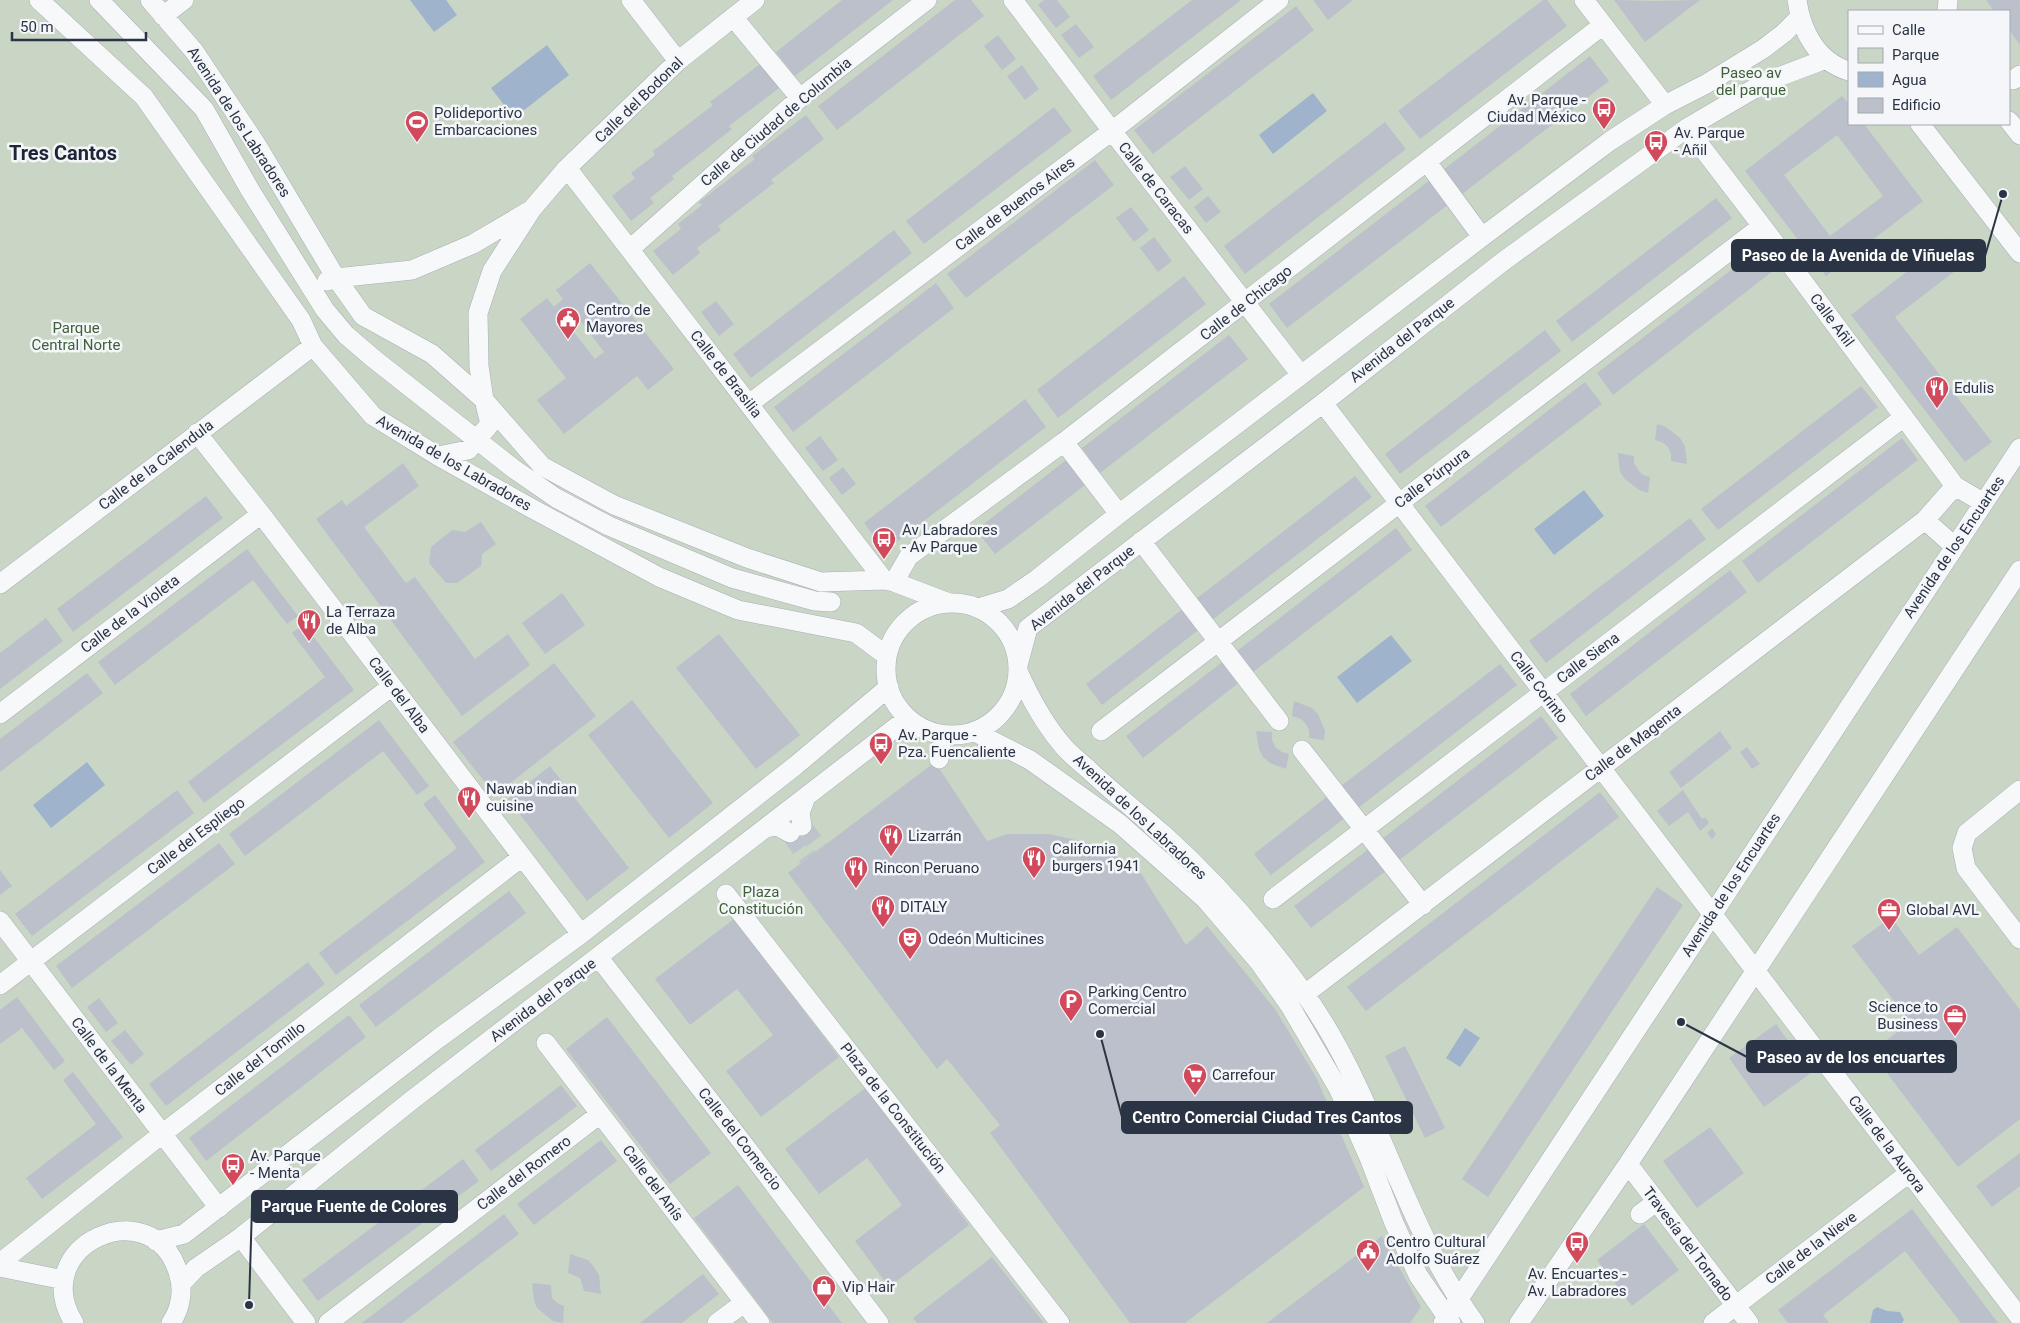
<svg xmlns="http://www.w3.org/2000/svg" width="2020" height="1323" font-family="Roboto,sans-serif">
	<rect width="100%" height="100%" fill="#e4e7ec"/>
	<path fill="#c9d6c5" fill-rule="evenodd" d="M0,0H2020V1323H0ZM1849,11H2009V124H1849Z"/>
	<path fill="#9fb4cc" d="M410,0H446L457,15L434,32Z
		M547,45L569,75L514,118L491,88Z
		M1313,93L1327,111L1273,154L1259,135Z
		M1584,490L1604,516L1554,555L1534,529Z
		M1391,635L1412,661L1357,703L1337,677Z
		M87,762L105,785L51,828L33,805Z
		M1465,1028L1480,1038L1460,1067L1446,1058Z
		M1877,1307L1887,1311L1900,1312L1904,1320L1902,1323H1870L1873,1310Z"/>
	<path fill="#bbc0ca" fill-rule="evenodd" d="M842,0H893L795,76L776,52Z
		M955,0H971L984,16L837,130L818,106Z
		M1044,0H1057L1070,17L1056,28L1038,5Z
		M1192,0H1241L1111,100L1093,76Z
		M1313,0H1353L1328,20Z
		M1543,0H1547L1567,26L1420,139L1398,111Z
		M1614,0L1653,1L1700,0L1645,42Z
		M1986,0H2019L2020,2V45L2009,30V11H1994Z
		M1296,6L1314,30L1153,154L1134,130Z
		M1076,24L1094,47L1079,58L1061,35Z
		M998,35L1016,59L1002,70L984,46Z
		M1590,56L1609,81L1462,194L1443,170Z
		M764,61L783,85L729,126L732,129L672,176L674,179L650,198L654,203L631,221L612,196L635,178L631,173L655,155L653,151L713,105L710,102Z
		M1022,65L1039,89L1025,100L1007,76Z
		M1842,96L1849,104V124H1864L1923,201L1826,276L1745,171ZM1837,135L1883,196L1830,236L1784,175Z
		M1054,107L1072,131L924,244L906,221Z
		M806,115L824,139L771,180L774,183L718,226L721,230L697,248L700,253L673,275L653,251L681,229L678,224L702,205L699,202L755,159L752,156Z
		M1385,122L1406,149L1245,274L1224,246Z
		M1095,160L1114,185L966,298L947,274Z
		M1185,166L1203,189L1189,200L1170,177Z
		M1430,180L1449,204L1287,328L1269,304Z
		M1208,196L1221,212L1206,223L1194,207Z
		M1716,198L1732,218L1572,342L1556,321Z
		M1131,207L1149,230L1134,242L1116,218Z
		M894,230L912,253L751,378L733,354Z
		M1154,237L1172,261L1158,272L1140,248Z
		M1950,238L1968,261L1895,317L1992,442L1965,462L1851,315Z
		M1757,250L1773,271L1613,395L1597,373Z
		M590,263L674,369L648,390L637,376L564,434L537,400L566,378L520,319L547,298L554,307L563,299L556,290ZM571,308L604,352L595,359L561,316Z
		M1184,276L1206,304L1058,418L1037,390Z
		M936,283L954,308L793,432L774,407Z
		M716,301L734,324L719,336L701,312Z
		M1545,330L1561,351L1400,474L1385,454Z
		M1229,335L1248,359L1100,473L1082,448Z
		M1585,382L1602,404L1441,527L1425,506Z
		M1861,386L1878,407L1718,530L1701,509Z
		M1025,399L1046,427L885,551L864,523Z
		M1657,424L1666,427L1680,438L1685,446L1687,464L1671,461V454L1668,447L1662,442L1655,440Z
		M820,436L838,460L823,471L805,448Z
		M1902,438L1918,460L1758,583L1742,561Z
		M1618,453L1634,456V463L1638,470L1643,475L1650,477L1648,493L1639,490L1625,479L1620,472Z
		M1070,457L1089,482L995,554L976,530Z
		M403,463L419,486L364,527L406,583L415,577L475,659L508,634L530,665L462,716L316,519L342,500L346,506Z
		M843,467L856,484L842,495L829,478Z
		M1355,476L1372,497L1212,620L1196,599Z
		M206,496L223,518L73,632L57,609Z
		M1690,518L1706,539L1546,663L1529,641Z
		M481,522L496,544L482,554L481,566L457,583H446L429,563L431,547L452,530L465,532Z
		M1396,528L1412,550L1253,672L1237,651Z
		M247,549L298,616L287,624L253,580L115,685L98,662Z
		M1730,570L1747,592L1586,716L1570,694Z
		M562,593L585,625L545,654L522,623Z
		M1184,608L1201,628L1102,705L1086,684Z
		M46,618L63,641L0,689V653Z
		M304,624L354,690L204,803L188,782L325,677L292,633Z
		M719,634L800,735L756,769L676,668Z
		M1225,660L1241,681L1143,758L1126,736Z
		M554,663L596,716L495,795L453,742Z
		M1500,664L1517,685L1358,808L1341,786Z
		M87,673L103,693L0,772V739Z
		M632,700L713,803L669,838L588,735Z
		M1294,701L1312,708L1318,714L1325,731L1324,740L1309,738V730L1306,724L1301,719L1292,716Z
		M1541,716L1558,738L1398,861L1382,839Z
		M379,720L429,786L417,795L383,751L245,856L229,834Z
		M1256,731L1272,732V740L1275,747L1282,752L1289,754L1286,769L1270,763L1263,757L1259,749Z
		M1720,731L1732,748L1681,788L1669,772Z
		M1747,747L1760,764L1752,769L1740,752Z
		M935,762L987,841L1007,834H1049L1102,846L1142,875L1186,945L1207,926L1275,1009L1316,1077L1364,1187L1185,1323H1130L990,1133L1000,1125L947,1059L937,1069L788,873Z
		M550,766L629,868L587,901L508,799Z
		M177,790L194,813L32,936L15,914Z
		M1683,790L1702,819L1705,817L1709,823L1700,831L1688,812L1669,826L1657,811Z
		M1600,792L1619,817L1366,1011L1347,987Z
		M435,795L485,862L336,975L319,953L457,848L423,804Z
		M1329,795L1346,817L1271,875L1254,854Z
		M1712,828L1716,834L1712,839L1707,833Z
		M219,843L235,864L72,988L56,966Z
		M1370,848L1387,870L1311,928L1294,906Z
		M0,870L12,886L0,895Z
		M1657,887L1683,905L1488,1197L1462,1179Z
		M509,891L526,913L376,1027L359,1005Z
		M1891,917L1919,955L1957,927L2020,1010V1119L1958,1167L1871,1052L1910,1022L1852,946Z
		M734,919L839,1057L761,1117L726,1071L773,1035L737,989L690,1025L655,979Z
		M308,962L325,984L166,1106L149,1084Z
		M17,997L65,1061L54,1070L22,1028L0,1044V1010Z
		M99,998L118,1023L106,1032L87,1007Z
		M349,1015L366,1037L206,1161L189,1138Z
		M607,1017L711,1153L670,1184L566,1049Z
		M1776,1024L1811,1073L1764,1107L1729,1058Z
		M125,1030L144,1054L131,1065L111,1041Z
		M1405,1046L1445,1128L1425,1138L1385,1056Z
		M73,1072L123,1137L42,1199L26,1178L96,1124L63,1080Z
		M561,1085L577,1106L491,1171L475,1150Z
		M865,1088L969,1225L889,1287L855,1241L902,1205L867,1158L819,1194L785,1149Z
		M1710,1127L1744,1173L1697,1208L1663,1161Z
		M601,1140L617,1161L534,1225L517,1204Z
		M2020,1153V1186L1992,1207L1976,1186Z
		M463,1159L479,1181L318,1301L302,1280Z
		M738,1185L842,1323H773L694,1218Z
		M1912,1209L1998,1323H1961L1905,1251L1823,1315L1829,1323H1788L1778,1310Z
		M504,1214L519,1234L402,1323H362Z
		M1644,1224L1679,1270L1632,1306L1597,1260Z
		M1382,1236L1421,1307L1410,1323H1267Z
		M570,1254L588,1260L594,1267L599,1275L601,1294L584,1291L580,1278L568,1273Z
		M992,1257L1044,1323H917L913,1318Z
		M703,1274L719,1294L682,1323H640Z
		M532,1283L551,1285L552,1298L557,1303L564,1306L563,1323L553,1321L537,1308L534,1300Z"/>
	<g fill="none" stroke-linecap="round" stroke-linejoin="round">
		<path stroke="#bfc3cb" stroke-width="19" stroke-dasharray="19 9" stroke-linecap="butt" d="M802,826L819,849
			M790,833L808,858"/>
		<g stroke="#a9aeb7" stroke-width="20">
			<path id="minor" d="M39,0L144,97L301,320L313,346L373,416L438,456L531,508L659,577L738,610L856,633L887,656
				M99,0L204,109L250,190L325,310L346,335L374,359L514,469L556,498L609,526L732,578L815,601L831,602
				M150,0L194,51L258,147L336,278L363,316L432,354L484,400L542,466L614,505L747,558L821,582L884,580L894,582L949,603
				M631,0L678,61
				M1013,0L1112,131L1301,375
				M1584,0L1665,105
				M1797,0C1801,30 1817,62 1849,71
				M1947,11L1948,0
				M163,16L184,0
				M733,17L800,98
				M2013,80L2020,75
				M2009,121L2020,135
				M1920,124L2020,253
				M1687,128L1762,226L1955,486L1984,503
				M1427,162L1482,237
				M567,168L884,580
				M630,249L800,98L927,0
				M327,281L336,278L412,270L473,244L529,211
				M1323,403L2020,1318
				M749,404L1112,131L1279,0
				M197,433L261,514L581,934
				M1064,442L1119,514
				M438,456L468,450L490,424L484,400L479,366L478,313L492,271L532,209L567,168L678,61L755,0
				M1925,520L1955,547
				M1141,541L1279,721
				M894,582L909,556L1064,442L1603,25
				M0,584L313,346
				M886 669a66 66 0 1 1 132 0a66 66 0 1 1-132 0Z
				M978,608L1008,599L1037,579L1119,514L1482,237L1610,141L1665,105L1706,84L1763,49L1784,33L1799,18
				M1018,665L1028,628L1323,403L1501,263L1687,128L1757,87L1781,76L1826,59
				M1018,671C1030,698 1044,724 1064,747C1071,755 1080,762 1088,769C1112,792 1139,813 1164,835C1216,882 1263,936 1304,993C1377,1094 1401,1222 1475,1323
				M0,714L261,514
				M1101,731L1762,226
				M975,732L1030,760L1120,824L1206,900L1259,962L1290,1006L1338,1088L1370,1160L1394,1223L1418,1275L1451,1323
				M1302,750L1423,905
				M939,759L942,735
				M2020,790L1967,833L1962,848L1966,868L2020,939
				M802,826L800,813L806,797
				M766,828L777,826L790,833
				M726,894L1060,1323
				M1273,899L1904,417
				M0,921L219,1208
				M599,958L742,1142L879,1323
				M0,985L392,686
				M1305,994L1925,520L1955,486
				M546,1043L760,1323
				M1628,1164L1749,1323
				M1640,1214L1656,1202
				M241,1237L306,1323
				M156,1241L184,1234L439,1038L581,934L795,766L889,687
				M0,1263L162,1134L522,857
				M0,1267L64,1280
				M181,1284L196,1268L241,1237L412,1100L908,718
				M74,1323C26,1245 152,1189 178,1272C184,1289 181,1308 171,1323
				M328,1323L600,1114
				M717,1323L744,1303
				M1443,1323L2020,448
				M1519,1323L1628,1164L2020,570
				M1713,1323L1909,1173"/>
		</g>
		<use href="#minor" stroke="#f7f8fa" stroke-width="19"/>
	</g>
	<defs>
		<g id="bus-pin" transform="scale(1.25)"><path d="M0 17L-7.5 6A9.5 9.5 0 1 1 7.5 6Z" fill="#d1495b" stroke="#f4f6f9"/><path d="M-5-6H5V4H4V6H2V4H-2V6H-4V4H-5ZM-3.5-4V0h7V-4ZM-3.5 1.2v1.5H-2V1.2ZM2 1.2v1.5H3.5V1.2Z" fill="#fff"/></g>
		<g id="stadium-pin" transform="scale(1.25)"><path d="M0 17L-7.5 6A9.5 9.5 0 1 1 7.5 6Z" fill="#d1495b" stroke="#f4f6f9"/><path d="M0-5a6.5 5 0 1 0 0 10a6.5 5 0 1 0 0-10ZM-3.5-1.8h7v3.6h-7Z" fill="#fff"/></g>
		<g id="civic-pin" transform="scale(1.25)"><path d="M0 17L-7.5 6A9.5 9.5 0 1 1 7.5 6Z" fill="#d1495b" stroke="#f4f6f9"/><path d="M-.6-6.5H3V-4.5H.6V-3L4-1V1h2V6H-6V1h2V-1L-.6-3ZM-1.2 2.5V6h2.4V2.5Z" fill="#fff"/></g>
		<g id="restaurant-pin" transform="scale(1.25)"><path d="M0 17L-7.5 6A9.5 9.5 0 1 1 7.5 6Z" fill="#d1495b" stroke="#f4f6f9"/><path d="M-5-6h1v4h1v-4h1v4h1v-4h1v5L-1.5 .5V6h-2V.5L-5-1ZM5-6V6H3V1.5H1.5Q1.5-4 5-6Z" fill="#fff"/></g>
		<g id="office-pin" transform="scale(1.25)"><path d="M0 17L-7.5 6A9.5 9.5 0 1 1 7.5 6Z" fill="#d1495b" stroke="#f4f6f9"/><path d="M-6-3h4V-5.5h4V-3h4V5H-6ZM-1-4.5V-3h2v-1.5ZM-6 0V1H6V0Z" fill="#fff"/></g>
		<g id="theatre-pin" transform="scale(1.25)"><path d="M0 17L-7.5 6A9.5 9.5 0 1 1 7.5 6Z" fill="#d1495b" stroke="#f4f6f9"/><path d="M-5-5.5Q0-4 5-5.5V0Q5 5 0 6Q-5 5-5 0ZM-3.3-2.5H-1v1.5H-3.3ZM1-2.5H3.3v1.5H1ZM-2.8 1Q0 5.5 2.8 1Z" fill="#fff"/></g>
		<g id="parking-pin" transform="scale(1.25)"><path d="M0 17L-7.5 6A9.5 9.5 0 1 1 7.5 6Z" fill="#d1495b" stroke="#f4f6f9"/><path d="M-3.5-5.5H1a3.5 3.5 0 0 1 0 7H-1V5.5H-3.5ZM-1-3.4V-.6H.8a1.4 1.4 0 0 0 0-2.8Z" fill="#fff"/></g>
		<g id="supermarket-pin" transform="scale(1.25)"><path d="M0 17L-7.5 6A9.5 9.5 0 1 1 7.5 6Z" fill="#d1495b" stroke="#f4f6f9"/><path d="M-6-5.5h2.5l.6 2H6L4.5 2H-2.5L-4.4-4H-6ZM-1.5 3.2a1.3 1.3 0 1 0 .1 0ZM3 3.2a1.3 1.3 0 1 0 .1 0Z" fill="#fff"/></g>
		<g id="shop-pin" transform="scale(1.25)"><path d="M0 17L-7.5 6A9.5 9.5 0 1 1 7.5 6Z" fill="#d1495b" stroke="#f4f6f9"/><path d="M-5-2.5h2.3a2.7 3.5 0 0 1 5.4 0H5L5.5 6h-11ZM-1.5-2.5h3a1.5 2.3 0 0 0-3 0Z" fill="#fff"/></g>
	</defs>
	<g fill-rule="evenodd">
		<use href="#bus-pin" x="1604" y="109"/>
		<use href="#stadium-pin" x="417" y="122"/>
		<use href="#bus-pin" x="1656" y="142"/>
		<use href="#civic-pin" x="568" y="319"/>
		<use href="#restaurant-pin" x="1937" y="388"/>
		<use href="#bus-pin" x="884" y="539"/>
		<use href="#restaurant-pin" x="309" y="621"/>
		<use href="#bus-pin" x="881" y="744"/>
		<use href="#restaurant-pin" x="469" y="798"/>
		<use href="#restaurant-pin" x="891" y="836"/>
		<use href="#restaurant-pin" x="1034" y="858"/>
		<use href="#restaurant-pin" x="856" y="868"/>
		<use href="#restaurant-pin" x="883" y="907"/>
		<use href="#office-pin" x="1889" y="910"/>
		<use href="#theatre-pin" x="910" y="939"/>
		<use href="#parking-pin" x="1071" y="1001"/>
		<use href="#office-pin" x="1955" y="1016"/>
		<use href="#supermarket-pin" x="1195" y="1075"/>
		<use href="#bus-pin" x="233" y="1165"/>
		<use href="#bus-pin" x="1577" y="1243"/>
		<use href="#civic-pin" x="1368" y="1251"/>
		<use href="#shop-pin" x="824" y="1287"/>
	</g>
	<g text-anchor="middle" stroke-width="5" stroke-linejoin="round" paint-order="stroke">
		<g font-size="15" fill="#3f6138" stroke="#f4f6f9">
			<text x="1751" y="78">Paseo av<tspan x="1751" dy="17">del parque</tspan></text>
			<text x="76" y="333">Parque<tspan x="76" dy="17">Central Norte</tspan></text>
			<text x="761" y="897">Plaza<tspan x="761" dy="17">Constitución</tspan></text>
		</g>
		<g font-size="15" fill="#2b3445" stroke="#f4f6f9">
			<text transform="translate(639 100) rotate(-44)" y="5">Calle del Bodonal</text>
			<text transform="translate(239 122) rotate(57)" y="5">Avenida de los Labradores</text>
			<text transform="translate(776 122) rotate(-40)" y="5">Calle de Ciudad de Columbia</text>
			<text transform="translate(1156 188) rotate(52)" y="5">Calle de Caracas</text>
			<text transform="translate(1015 204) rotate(-37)" y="5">Calle de Buenos Aires</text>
			<text transform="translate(1246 303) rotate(-38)" y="5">Calle de Chicago</text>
			<text transform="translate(1832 320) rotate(53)" y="5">Calle Añil</text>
			<text transform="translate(1402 340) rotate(-38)" y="5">Avenida del Parque</text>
			<text transform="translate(726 374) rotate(52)" y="5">Calle de Brasilia</text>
			<text transform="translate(454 463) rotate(30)" y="5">Avenida de los Labradores</text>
			<text transform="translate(156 465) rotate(-37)" y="5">Calle de la Calendula</text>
			<text transform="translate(1432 478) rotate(-37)" y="5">Calle Púrpura</text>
			<text transform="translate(1954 547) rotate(-56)" y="5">Avenida de los Encuartes</text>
			<text transform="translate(1082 588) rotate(-38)" y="5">Avenida del Parque</text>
			<text transform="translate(130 614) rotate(-37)" y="5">Calle de la Violeta</text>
			<text transform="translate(1588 658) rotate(-37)" y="5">Calle Siena</text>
			<text transform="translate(1539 687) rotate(53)" y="5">Calle Corinto</text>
			<text transform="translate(399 695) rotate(53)" y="5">Calle del Alba</text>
			<text transform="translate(1633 743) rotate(-37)" y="5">Calle de Magenta</text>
			<text transform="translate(1140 817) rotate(43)" y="5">Avenida de los Labradores</text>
			<text transform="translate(196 836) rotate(-37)" y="5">Calle del Espliego</text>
			<text transform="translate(1731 885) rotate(-57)" y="5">Avenida de los Encuartes</text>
			<text transform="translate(543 1000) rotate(-37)" y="5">Avenida del Parque</text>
			<text transform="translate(260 1059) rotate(-38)" y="5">Calle del Tomillo</text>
			<text transform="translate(109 1065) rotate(53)" y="5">Calle de la Menta</text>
			<text transform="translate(893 1108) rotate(52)" y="5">Plaza de la Constitución</text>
			<text transform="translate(740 1139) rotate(52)" y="5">Calle del Comercio</text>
			<text transform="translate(1887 1144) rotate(53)" y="5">Calle de la Aurora</text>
			<text transform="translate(524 1173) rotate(-37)" y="5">Calle del Romero</text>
			<text transform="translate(653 1183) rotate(53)" y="5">Calle del Anís</text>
			<text transform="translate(1688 1244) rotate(53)" y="5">Travesía del Tornado</text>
			<text transform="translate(1811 1248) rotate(-37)" y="5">Calle de la Nieve</text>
		</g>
		<g font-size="15" fill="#2b3445" stroke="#f4f6f9" text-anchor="start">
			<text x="1586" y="105" text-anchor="end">Av. Parque -<tspan x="1586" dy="17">Ciudad México</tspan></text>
			<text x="434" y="118">Polideportivo<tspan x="434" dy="17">Embarcaciones</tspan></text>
			<text x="1674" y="138">Av. Parque<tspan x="1674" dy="17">- Añil</tspan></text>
			<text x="586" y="315">Centro de<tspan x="586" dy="17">Mayores</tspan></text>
			<text x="1954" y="393">Edulis</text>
			<text x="902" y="535">Av Labradores<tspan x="902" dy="17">- Av Parque</tspan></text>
			<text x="326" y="617">La Terraza<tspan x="326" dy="17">de Alba</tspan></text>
			<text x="898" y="740">Av. Parque -<tspan x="898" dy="17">Pza. Fuencaliente</tspan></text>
			<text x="486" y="794">Nawab indian<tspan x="486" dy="17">cuisine</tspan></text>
			<text x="908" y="841">Lizarrán</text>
			<text x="1052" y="854">California<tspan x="1052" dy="17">burgers 1941</tspan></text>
			<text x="874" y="873">Rincon Peruano</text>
			<text x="900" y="912">DITALY</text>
			<text x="1906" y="915">Global AVL</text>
			<text x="928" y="944">Odeón Multicines</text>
			<text x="1088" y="997">Parking Centro<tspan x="1088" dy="17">Comercial</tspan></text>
			<text x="1938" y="1012" text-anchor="end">Science to<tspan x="1938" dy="17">Business</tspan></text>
			<text x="1212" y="1080">Carrefour</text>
			<text x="250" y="1161">Av. Parque<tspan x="250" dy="17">- Menta</tspan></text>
			<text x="1386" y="1247">Centro Cultural<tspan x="1386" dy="17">Adolfo Suárez</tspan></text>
			<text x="1577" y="1279" text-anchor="middle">Av. Encuartes -<tspan x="1577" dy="17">Av. Labradores</tspan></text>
			<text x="842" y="1292">Vip Hair</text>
		</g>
		<g font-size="20" font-weight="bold" fill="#1d2536" stroke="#f4f6f9">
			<text x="63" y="160">Tres Cantos</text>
		</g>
	</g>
	<path fill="none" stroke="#2b3445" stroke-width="2" d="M2003 194L1985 256M1681 1022L1747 1057M1100 1034L1122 1117M249 1305L252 1207"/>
	<g fill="#2b3445" stroke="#f4f6f9" stroke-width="2">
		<circle cx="2003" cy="194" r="5"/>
		<circle cx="1681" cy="1022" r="5"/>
		<circle cx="1100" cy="1034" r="5"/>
		<circle cx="249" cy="1305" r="5"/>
	</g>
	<g fill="#2b3445" stroke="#2b3445" stroke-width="2">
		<rect x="1732" y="240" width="253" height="31" rx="5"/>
		<rect x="1747" y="1041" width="209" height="31" rx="5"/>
		<rect x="1122" y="1102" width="290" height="31" rx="5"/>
		<rect x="252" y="1191" width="205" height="31" rx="5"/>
	</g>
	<g font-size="16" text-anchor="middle" font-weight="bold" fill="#fff">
		<text x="1858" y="261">Paseo de la Avenida de Viñuelas</text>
		<text x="1851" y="1063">Paseo av de los encuartes</text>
		<text x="1267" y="1123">Centro Comercial Ciudad Tres Cantos</text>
		<text x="354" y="1212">Parque Fuente de Colores</text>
	</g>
	<rect x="1848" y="10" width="162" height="115" fill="#f4f6f9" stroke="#a4a8b1"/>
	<rect x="1858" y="26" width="25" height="8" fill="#f7f8fa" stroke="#a4a8b1"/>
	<text x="1892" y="35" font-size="15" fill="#2b3445">Calle</text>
	<rect x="1858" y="48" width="25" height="15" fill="#c9d6c5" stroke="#a4a8b1"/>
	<text x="1892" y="60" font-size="15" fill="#2b3445">Parque</text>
	<rect x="1858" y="72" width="25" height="15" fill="#9fb4cc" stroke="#a4a8b1"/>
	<text x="1892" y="85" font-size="15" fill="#2b3445">Agua</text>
	<rect x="1858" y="98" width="25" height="15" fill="#bbc0ca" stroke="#a4a8b1"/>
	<text x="1892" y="110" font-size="15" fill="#2b3445">Edificio</text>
	<path d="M12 32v8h134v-8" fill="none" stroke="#2b3445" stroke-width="2.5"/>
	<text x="20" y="32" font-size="15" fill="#2b3445" stroke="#f4f6f9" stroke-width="4" paint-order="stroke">50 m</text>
</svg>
